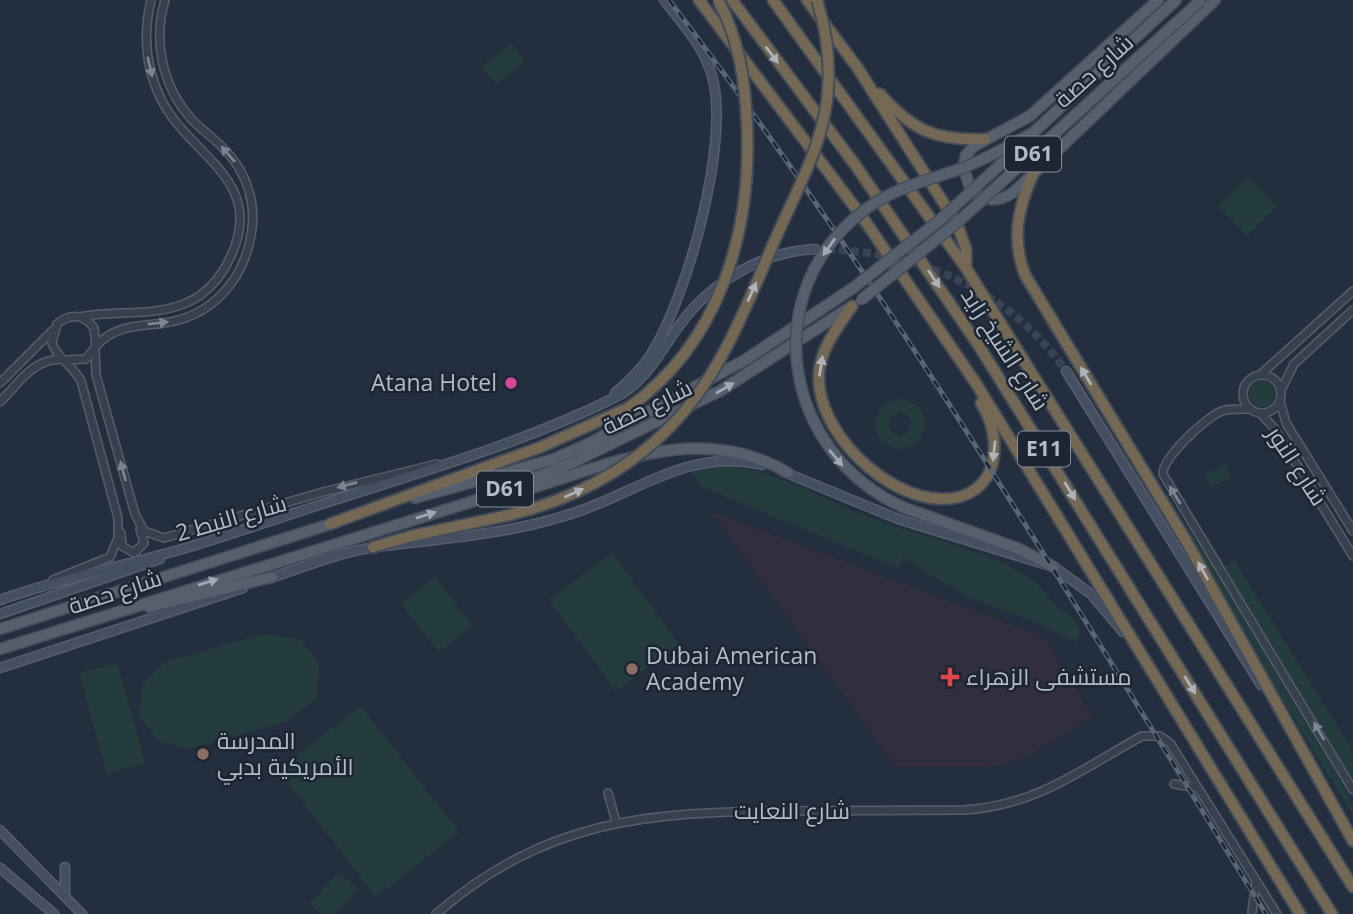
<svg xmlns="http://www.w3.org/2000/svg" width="1353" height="914" font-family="'Open Sans',Cairo,sans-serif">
	<rect width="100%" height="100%" fill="#232f3e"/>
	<path fill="#312f3e" d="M712,512L1044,637L1093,717L1025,757L1002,764L984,767H896Z"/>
	<path fill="#253c3f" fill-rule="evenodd" d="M511,44L525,62L496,84L482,66Z
		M1248,177L1277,207L1247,236L1218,206Z
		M1249 394a13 13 0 1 1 26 0a13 13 0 1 1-26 0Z
		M902,398L920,407L926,426L917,444L898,450L880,441L874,422L883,404ZM901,412L909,416L911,425L907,433L899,436L891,432L888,423L892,415Z
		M1225,463L1232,476L1212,488L1204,476Z
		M711,465C770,464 817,498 871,518C923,538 984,548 1031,579C1042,587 1048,597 1057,606C1070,618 1086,621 1076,642L1036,622L968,597L903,558L898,568L702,487L689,469Z
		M1154,476L1208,558L1321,744L1353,805V816L1246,639Z
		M612,553L679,644L616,691L549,600Z
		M1234,560L1353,751V779L1225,566Z
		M435,577L472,625L439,652L401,604Z
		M264,634L300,639L319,663L317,698L288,721L187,749L159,741L139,716L142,685L165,662Z
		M117,663L145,763L107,774L79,673Z
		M361,706L459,832L376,897L278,770Z
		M339,872L358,889L335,914H321L310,903Z"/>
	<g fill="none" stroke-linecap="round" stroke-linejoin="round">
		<path stroke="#384453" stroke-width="8" stroke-dasharray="8 4" stroke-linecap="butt" d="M815,249C915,250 1007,287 1066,371"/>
		<g stroke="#555e6c" stroke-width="10">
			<path id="tertiary" d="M80,317C114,310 154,317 186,303C206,295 221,277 230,258C268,180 189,156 161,99C145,67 143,34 151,0
				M96,346C117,324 137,327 164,323C209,317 241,284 250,240C258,207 248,172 223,148C212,136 198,128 188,115C162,84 153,39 165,0
				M95,349L96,375L135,514L144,531L164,538L323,492L437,464
				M1243 394a19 19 0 1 1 38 0a19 19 0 1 1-38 0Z
				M1260,375L1353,291
				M0,383L53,330
				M1281,390L1294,364L1353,310
				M1280,401L1286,423L1353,531
				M0,402C20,382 32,359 63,359
				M1249,409C1240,409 1231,408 1222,411C1206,417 1162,458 1163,474L1353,790
				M1261,414L1274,428L1353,556
				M121,533L122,546L134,553L144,543L140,529
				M53,580L110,557L118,538V518L81,381C73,366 57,358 52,343L57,324C70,313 84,314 94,328L96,346L86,359L67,360
				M1174,784L1198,788
				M608,793L616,822
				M1252,912L1256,881
				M436,914C545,820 646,812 784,811C844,811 904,810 964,810C1038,805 1080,770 1142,736H1160L1170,743L1277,914"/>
		</g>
		<g stroke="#555e6c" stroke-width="11">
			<path id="secondary" d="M1066,371L1261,685
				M615,393C629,381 642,369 651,354C687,298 731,140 712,76C704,47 683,24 664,0
				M784,472L898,519L1054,567L1091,594L1123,632
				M268,579C300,568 343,551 376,547C447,538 517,534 585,509C644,487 696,448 762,465
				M0,600C59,579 119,567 179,550C236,533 293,513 350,495C440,466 529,440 614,398C642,385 657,358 674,333C705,286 758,252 815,249
				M0,614L160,559
				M0,668L243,588
				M0,830L82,914
				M0,868L54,914
				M65,895V867"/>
		</g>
		<g stroke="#434c5a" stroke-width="13">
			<path id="primary" d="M1158,0L1030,116L974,146L966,155L963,167L971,190C986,201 998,203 1014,192L1215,0
				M1034,132L1176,0
				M505,496C597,471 695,417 788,473
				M415,498L554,459L590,443L745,360L853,288
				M905,508L1017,548L1054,567
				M149,607L272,577
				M0,629L337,522
				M0,649L474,501L565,466L720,391L849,308"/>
		</g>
		<g stroke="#424b58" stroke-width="14">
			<path id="motorway" d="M699,0L863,218L977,385L1300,914
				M732,0L856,166L979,346L1332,914
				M773,0L966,268L1353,887
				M807,0L857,67L957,224L966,249V268
				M880,94C913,131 936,141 985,139
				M1034,172C1018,207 1011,238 1025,275L1185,539L1353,841
				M852,306C838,327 821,347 819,373C815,431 886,499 943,499C999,498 1005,441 981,403
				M330,524L541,447L628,408
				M373,547L411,536L510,515"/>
		</g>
		<use href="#tertiary" stroke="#37404e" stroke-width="7"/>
		<use href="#secondary" stroke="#444f61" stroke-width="8"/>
		<use href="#primary" stroke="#555f6e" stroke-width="10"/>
		<use href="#motorway" stroke="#746753" stroke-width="10"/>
		<g stroke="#586575" stroke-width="5">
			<path id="rail" d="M669,0C890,290 1074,605 1266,914"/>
		</g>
		<use href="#rail" stroke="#1c2532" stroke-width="2.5" stroke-dasharray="8" stroke-linecap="butt"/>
		<g stroke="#434c5a" stroke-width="13" stroke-linecap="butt">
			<path id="primary-bridge" d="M853,288L940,220L1027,140
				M861,300L959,221L1200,1
				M905,508C782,454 755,291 866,209C896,187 929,180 963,168C988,158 1011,145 1034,132"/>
		</g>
		<g stroke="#424b58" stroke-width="14" stroke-linecap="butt">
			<path id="motorway-bridge" d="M628,408C720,343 752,232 747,124C745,80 739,39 718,0
				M510,515C570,500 626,472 670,427C723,373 748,301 778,233C797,190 821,147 827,100C831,66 827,32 817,0"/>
		</g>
		<use href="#primary-bridge" stroke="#555f6e" stroke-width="10"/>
		<use href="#motorway-bridge" stroke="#746753" stroke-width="10"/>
	</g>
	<defs><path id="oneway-solid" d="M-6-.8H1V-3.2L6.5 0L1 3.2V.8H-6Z" transform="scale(1.75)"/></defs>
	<g fill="#acb3bd">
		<use href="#oneway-solid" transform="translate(772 55) rotate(53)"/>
		<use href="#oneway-solid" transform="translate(934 279) rotate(56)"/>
		<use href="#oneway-solid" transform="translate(752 292) rotate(-66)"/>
		<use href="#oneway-solid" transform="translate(821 366) rotate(-81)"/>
		<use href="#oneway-solid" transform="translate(1086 376) rotate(-121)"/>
		<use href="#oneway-solid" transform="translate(994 451) rotate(96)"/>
		<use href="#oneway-solid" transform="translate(1070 491) rotate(58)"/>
		<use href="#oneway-solid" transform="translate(574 493) rotate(-24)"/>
		<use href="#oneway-solid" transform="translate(1203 571) rotate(-119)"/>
		<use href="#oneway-solid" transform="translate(1190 685) rotate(58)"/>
	</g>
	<g fill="#7b8492">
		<use href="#oneway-solid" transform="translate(150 67) rotate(77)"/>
		<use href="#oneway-solid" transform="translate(228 154) rotate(-131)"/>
		<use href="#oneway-solid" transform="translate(158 323) rotate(-6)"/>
		<use href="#oneway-solid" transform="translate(123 471) rotate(-105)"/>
		<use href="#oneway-solid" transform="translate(347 485) rotate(165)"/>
		<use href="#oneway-solid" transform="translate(1175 495) rotate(-122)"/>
		<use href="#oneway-solid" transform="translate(1319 731) rotate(-120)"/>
	</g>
	<g fill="#9fa9b7">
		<use href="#oneway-solid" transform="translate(829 247) rotate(125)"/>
		<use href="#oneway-solid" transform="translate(725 388) rotate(-30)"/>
		<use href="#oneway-solid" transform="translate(836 458) rotate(50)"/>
		<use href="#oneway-solid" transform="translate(426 515) rotate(-17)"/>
		<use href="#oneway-solid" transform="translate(208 582) rotate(-17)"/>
	</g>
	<circle fill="#d1479c" stroke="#1c2532" stroke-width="2.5" cx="511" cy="383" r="7"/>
	<g fill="#8d6e63" stroke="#1c2532" stroke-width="2.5">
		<circle cx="632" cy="669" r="7"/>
		<circle cx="203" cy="754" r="7"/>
	</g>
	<path fill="#e0444e" stroke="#1c2532" stroke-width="2.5" d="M946.5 666.5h7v7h7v7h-7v7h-7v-7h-7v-7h7z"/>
	<g text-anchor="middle" stroke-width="5" stroke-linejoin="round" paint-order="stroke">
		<g fill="#1c2532" stroke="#858e9c" stroke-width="2">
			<rect x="1005" y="136.5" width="56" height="35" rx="5"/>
			<rect x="1018" y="431.5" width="52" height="35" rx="5"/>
			<rect x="477" y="471.5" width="56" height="35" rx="5"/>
		</g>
		<g font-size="21" font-weight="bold" fill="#b2bbc9">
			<text x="1033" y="161">D61</text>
			<text x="1044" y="456">E11</text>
			<text x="505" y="496">D61</text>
		</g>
		<g font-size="23" fill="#b2bbc9" stroke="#1c2532">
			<text transform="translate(1094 71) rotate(-42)" y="8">شارع حصة</text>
			<text transform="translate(1005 349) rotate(57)" y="8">شارع الشيخ زايد</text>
			<text transform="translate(647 407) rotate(-26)" y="8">شارع حصة</text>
			<text transform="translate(1297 466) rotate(57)" y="8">شارع النور</text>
			<text transform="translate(231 518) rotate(-16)" y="8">شارع النبط 2</text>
			<text transform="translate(115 592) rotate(-18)" y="8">شارع حصة</text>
			<text x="792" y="819">شارع النعايت</text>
		</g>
		<g font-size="23" fill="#b2bbc9" stroke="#1c2532" text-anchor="start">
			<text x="497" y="391" text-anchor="end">Atana Hotel</text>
			<text x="646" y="664">Dubai American<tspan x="646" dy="26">Academy</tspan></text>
			<text x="966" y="685">مستشفى الزهراء</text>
			<text x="217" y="749">المدرسة<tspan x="217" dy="26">الأمريكية بدبي</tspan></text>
		</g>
	</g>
</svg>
